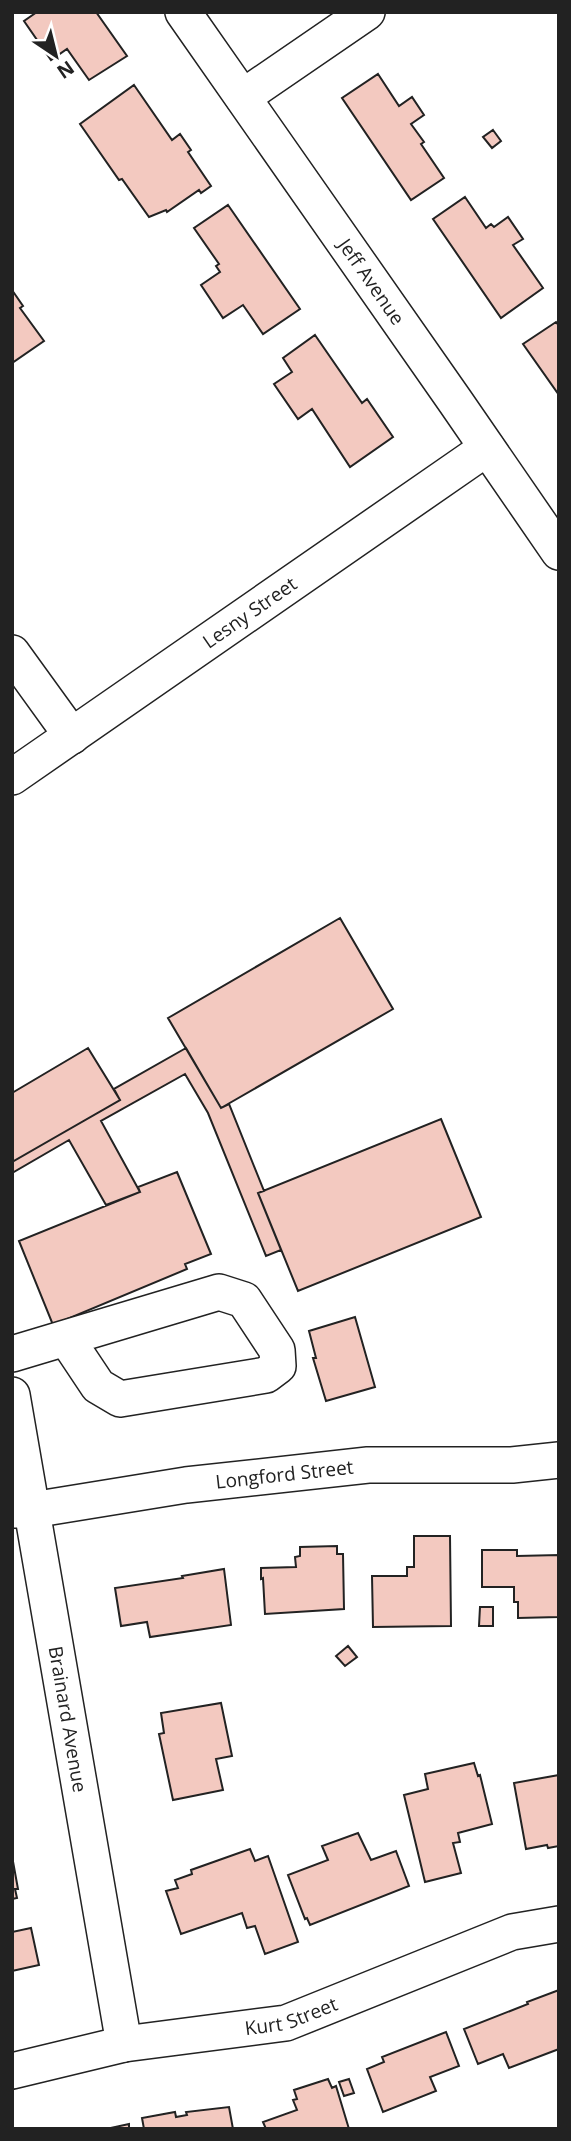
<svg xmlns="http://www.w3.org/2000/svg" width="571" height="2141" font-family="'Open Sans',sans-serif">
	<rect width="100%" height="100%" fill="#fff"/>
	<path fill="#f3c9c0" stroke="#222" stroke-width="2" d="M37,12H96L127,56L89,80L67,49L51,60L24,21Z
		M378,74L399,106L412,97L424,115L411,124L424,142L421,144L444,178L411,200L342,98Z
		M134,85L172,140L180,134L191,150L188,152L211,186L201,193L199,190L167,212L166,210L149,217L122,179L119,180L80,124Z
		M493,130L501,141L492,148L483,137Z
		M465,197L486,228L491,224L494,227L508,217L523,239L513,245L543,288L501,318L433,219Z
		M228,205L300,309L263,334L243,305L223,318L201,285L220,272L216,266L219,264L194,228Z
		M12,290L23,306L20,308L44,341L12,363Z
		M556,322L559,326V395L523,344Z
		M315,335L362,403L367,399L393,437L350,467L312,409L298,419L274,384L292,372L283,358Z
		M340,918L393,1009L221,1108L168,1018Z
		M88,1048L120,1100L12,1162V1093Z
		M186,1048L221,1108L229,1104L264,1191L258,1193L281,1250L266,1256L208,1113L185,1074L101,1121L140,1192L106,1205L69,1140L12,1173V1162L120,1100L114,1089Z
		M441,1119L481,1217L298,1291L258,1193Z
		M177,1172L211,1254L185,1264L187,1269L53,1325L19,1241L140,1192L138,1187Z
		M355,1317L375,1387L326,1401L313,1358H316L309,1331Z
		M414,1536H450L451,1626L373,1627L372,1576H407V1567H414Z
		M337,1546V1554H343L344,1609L265,1614L263,1578L261,1579V1568L296,1567L295,1557L300,1556V1547Z
		M482,1550H517V1556L559,1555V1617L518,1618V1602H514V1587H482Z
		M224,1569L231,1625L150,1637L147,1622L121,1626L115,1588L183,1578L182,1576Z
		M480,1607H493V1626H479Z
		M348,1646L357,1657L345,1666L336,1656Z
		M221,1703L232,1756L216,1759L223,1790L173,1800L159,1734L164,1733L161,1713Z
		M474,1763L478,1776L480,1775L492,1824L458,1833L460,1842L453,1843L461,1873L425,1882L404,1795L428,1789L425,1774Z
		M559,1775V1846L548,1848L547,1845L526,1849L514,1783Z
		M358,1833L371,1860L396,1851L409,1886L310,1925L307,1918L305,1919L288,1875L328,1860L322,1846Z
		M250,1849L255,1861L268,1856L298,1942L265,1954L255,1926L247,1928L242,1913L181,1934L166,1891L178,1888L175,1880L192,1874L191,1870Z
		M12,1856L18,1889H15L17,1898L12,1899Z
		M31,1928L39,1965L12,1971V1932Z
		M559,1990V2049L509,2068L503,2054L478,2064L464,2029L528,2004L527,2002Z
		M446,2032L459,2066L430,2077L436,2091L383,2112L367,2069L384,2062L382,2057Z
		M328,2079L332,2088L336,2086L349,2129H266L263,2122L297,2110L293,2100L297,2099L294,2090Z
		M349,2079L354,2093L344,2096L339,2082Z
		M229,2107L233,2129H144L142,2118L175,2112L176,2117L187,2115L186,2112Z
		M129,2124V2129H106Z"/>
	<g fill="none" stroke-linecap="round" stroke-linejoin="round">
		<g stroke="#222" stroke-width="38">
			<g id="minor">
				<path id="s1" d="M183,12L455,401L559,552"/>
				<path d="M243,97L367,12"/>
				<path d="M12,653L72,736"/>
				<path id="s2" d="M12,777L487,448"/>
				<path d="M12,1354L219,1292L244,1300L277,1350L278,1366L266,1375L120,1399L98,1386L66,1338"/>
				<path id="s3" d="M12,1395L124,2044"/>
				<path id="s4" d="M12,1510H32L186,1485L368,1465H512L559,1460"/>
				<path id="s5" d="M12,2071L124,2044L286,2023L512,1932L559,1924"/>
			</g>
		</g>
		<use href="#minor" stroke="#fff" stroke-width="35"/>
	</g>
	<g text-anchor="middle" stroke-width="5" stroke-linejoin="round" paint-order="stroke">
		<g font-size="19" fill="#222" stroke="#fff">
			<text dy="7" stroke="none"><textPath href="#s1" startOffset="329">Jeff Avenue</textPath></text>
			<text dy="7" stroke="none"><textPath href="#s2" startOffset="289">Lesny Street</textPath></text>
			<text dy="7" stroke="none"><textPath href="#s4" startOffset="275">Longford Street</textPath></text>
			<text dy="7" stroke="none"><textPath href="#s3" startOffset="329">Brainard Avenue</textPath></text>
			<text dy="7" stroke="none"><textPath href="#s5" startOffset="285">Kurt Street</textPath></text>
		</g>
	</g>
	<rect width="571" height="2141" fill="none" stroke="#222222" stroke-width="28"/>
	<g transform="translate(56 56) rotate(145)" stroke="#ffffff" stroke-width="5" paint-order="stroke">
	<path d="M0-5L12 26L0 18L-12 26Z" fill="#222222"/>
	<text y="-10" font-size="19" font-weight="bold" text-anchor="middle" fill="#222222">N</text>
	</g>
</svg>
